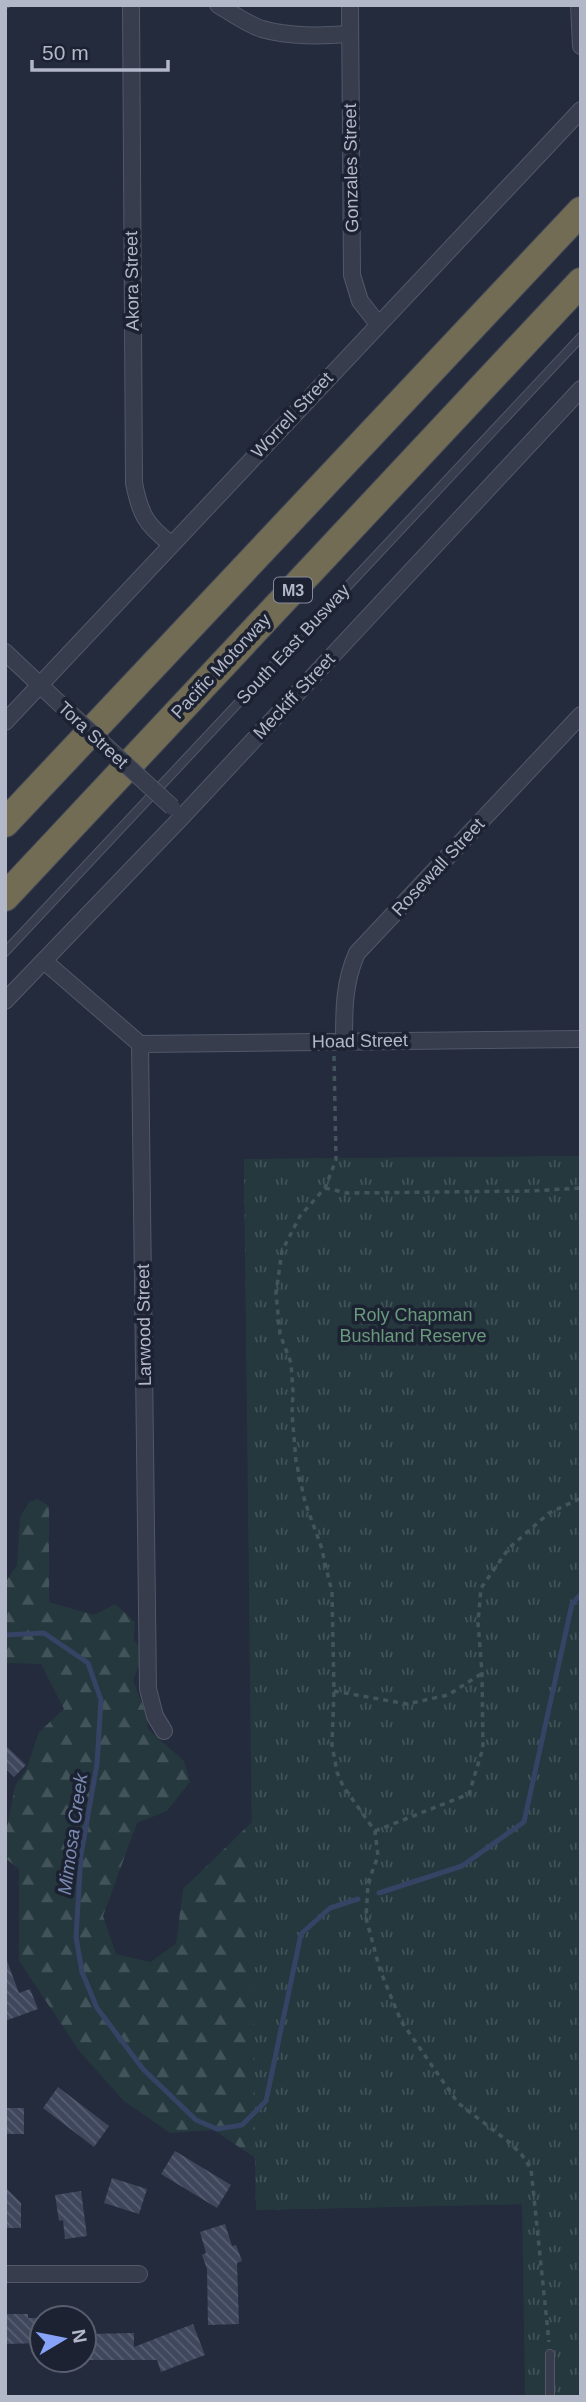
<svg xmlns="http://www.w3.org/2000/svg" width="586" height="2402" font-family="Helvetica,sans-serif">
	<defs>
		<pattern id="forest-firs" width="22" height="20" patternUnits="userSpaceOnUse" patternTransform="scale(1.75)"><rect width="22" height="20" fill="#25383e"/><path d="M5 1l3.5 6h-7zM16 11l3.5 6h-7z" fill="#425359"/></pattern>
		<pattern id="park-tufts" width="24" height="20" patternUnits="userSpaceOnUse" patternTransform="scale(1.75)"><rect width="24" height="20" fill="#25383e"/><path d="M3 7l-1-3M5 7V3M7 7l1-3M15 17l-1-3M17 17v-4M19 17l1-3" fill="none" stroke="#425359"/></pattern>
		<pattern id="building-back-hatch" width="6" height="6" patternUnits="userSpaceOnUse" patternTransform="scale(1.75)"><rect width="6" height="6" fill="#3f475d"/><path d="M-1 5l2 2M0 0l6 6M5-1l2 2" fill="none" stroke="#585f73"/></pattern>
	</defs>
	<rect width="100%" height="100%" fill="#232b3d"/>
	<path fill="url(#forest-firs)" d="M581,1156L533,2204L256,2210L255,2158L214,2130L170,2133L124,2101L80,2052L19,1961V1869L5,1858V1837L15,1786L26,1770L39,1732L64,1709L41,1664L5,1663V1583L17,1565L20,1517L29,1502L38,1499L49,1506V1602L94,1615L115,1604L135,1622L134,1640C146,1653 139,1666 133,1680L146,1714L148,1729L184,1761L190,1782L167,1811L137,1823L103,1916L116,1954L150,1962L176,1944L183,1889L253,1821L244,1159Z"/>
	<path fill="url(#park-tufts)" d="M581,1156V2397H525L522,2204L256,2210L244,1159Z"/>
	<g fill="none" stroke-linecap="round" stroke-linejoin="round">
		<path stroke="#364364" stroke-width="5" d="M5,1635L44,1633L88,1663L101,1700L97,1764L81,1855L76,1937L82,1972L97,2008L143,2069L196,2120L217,2129L242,2125L266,2101L301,1934L330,1908L358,1899
			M379,1893L462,1866L524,1822L572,1604L581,1594"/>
	</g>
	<path fill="url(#building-back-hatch)" d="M5,1745L26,1765L14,1777L5,1768Z
		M7,1961L19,1993L30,1989L38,2009L5,2021Z
		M58,2087L109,2126L94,2147L43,2108Z
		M5,2108H24V2134H5Z
		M175,2151L231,2185L217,2208L161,2174Z
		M112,2178L147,2189L139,2214L104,2203Z
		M5,2187L21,2203V2228H5Z
		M81,2191L87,2236L65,2239L63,2220L59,2221L55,2195Z
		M225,2224L232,2246L236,2245L242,2261L237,2263L239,2324L208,2325L207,2269L202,2255L206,2253L200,2232Z
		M5,2314H28V2318H42V2343L5,2344Z
		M193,2324L205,2355L161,2372L157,2360H89V2334L134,2333V2347Z"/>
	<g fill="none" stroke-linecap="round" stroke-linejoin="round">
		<g stroke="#525868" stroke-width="10">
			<path id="service" d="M5,952L581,337
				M550,2397V2354"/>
		</g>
		<g stroke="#525868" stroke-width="18">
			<path id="minor" d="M131,5L134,483C140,514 146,525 171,544
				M218,5C232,13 247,24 262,29C290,37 321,36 350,34
				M350,5L352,275L360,301L378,324
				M579,5L581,46
				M5,652L58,702
				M5,722L581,110
				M44,961L140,1044L148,1689L155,1716L164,1731
				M5,1001L180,819L581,389
				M344,1041C344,1009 344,982 357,953L581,715
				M140,1044L581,1039
				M5,2274H139"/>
		</g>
		<g stroke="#424858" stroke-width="30">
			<path id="motorway" d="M5,823L581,211
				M5,897L581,282"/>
		</g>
		<path stroke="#43555b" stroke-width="3.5" stroke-dasharray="5 5" stroke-linecap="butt" d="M5,8L11,5
			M334,1056L336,1160L325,1188L300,1216L282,1251L276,1293L280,1334L291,1363L293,1392L292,1414L296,1461L305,1502L321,1546L332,1592L334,1691L332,1745L337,1772L343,1786L375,1831L378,1856L368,1883L366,1918L380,1970L401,2021L458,2103L509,2142L522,2155L531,2169L549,2342
			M325,1188L347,1193L531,1191L581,1188
			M334,1691L407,1704L448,1695L481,1674
			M375,1831L469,1794L483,1748L482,1673L478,1623L481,1588L509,1548L549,1513L581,1498"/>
		<use href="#service" stroke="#373d4d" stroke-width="8"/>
		<use href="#minor" stroke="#373d4d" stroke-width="16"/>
		<use href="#motorway" stroke="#736c54" stroke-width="28"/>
		<g stroke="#525868" stroke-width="18" stroke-linecap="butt">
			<path id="minor-bridge" d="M58,702L172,807"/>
		</g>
		<use href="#minor-bridge" stroke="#373d4d" stroke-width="16"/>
	</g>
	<g text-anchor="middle" stroke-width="7" stroke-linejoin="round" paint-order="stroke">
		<rect fill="#1c2232" stroke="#868b9c" stroke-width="2" x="274" y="577.5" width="38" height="25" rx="5"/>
		<g font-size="16" font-weight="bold" fill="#b3b8c9">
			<text x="293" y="596">M3</text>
		</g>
		<g font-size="18" fill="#b3b8c9" stroke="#1c2232">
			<text transform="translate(351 168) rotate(-91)" y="6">Gonzales Street</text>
			<text transform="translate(132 281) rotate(-91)" y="6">Akora Street</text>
			<text transform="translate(292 415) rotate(-47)" y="6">Worrell Street</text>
			<text transform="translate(293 644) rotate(-47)" y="6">South East Busway</text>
			<text transform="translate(221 666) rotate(-47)" y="6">Pacific Motorway</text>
			<text transform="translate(294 696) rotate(-47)" y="6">Meckiff Street</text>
			<text transform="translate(93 735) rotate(43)" y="6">Tora Street</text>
			<text transform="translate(438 867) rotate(-47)" y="6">Rosewall Street</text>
			<text transform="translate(360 1041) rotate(-1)" y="6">Hoad Street</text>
			<text transform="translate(144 1325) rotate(-91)" y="6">Larwood Street</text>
		</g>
		<g font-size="18" fill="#699a7b" stroke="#1c2232">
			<text x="413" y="1321">Roly Chapman<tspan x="413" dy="21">Bushland Reserve</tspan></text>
		</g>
		<g font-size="19" font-style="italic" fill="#7a8ab1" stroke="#1c2232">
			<text transform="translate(72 1834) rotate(-82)" y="7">Mimosa Creek</text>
		</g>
	</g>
	<rect width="586" height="2402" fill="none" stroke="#b3b8c9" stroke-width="14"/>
	<g transform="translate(63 2339) rotate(80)"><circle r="33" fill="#1c2232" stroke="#585e6e" stroke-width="2"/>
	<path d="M0-5L12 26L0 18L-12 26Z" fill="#87a3f9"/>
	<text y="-10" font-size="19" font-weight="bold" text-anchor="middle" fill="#b3b8c9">N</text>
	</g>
	<path d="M32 60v10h136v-10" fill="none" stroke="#b3b8c9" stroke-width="3.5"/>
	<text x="42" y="60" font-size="21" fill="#b3b8c9" stroke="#1c2232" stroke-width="5" paint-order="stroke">50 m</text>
</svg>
